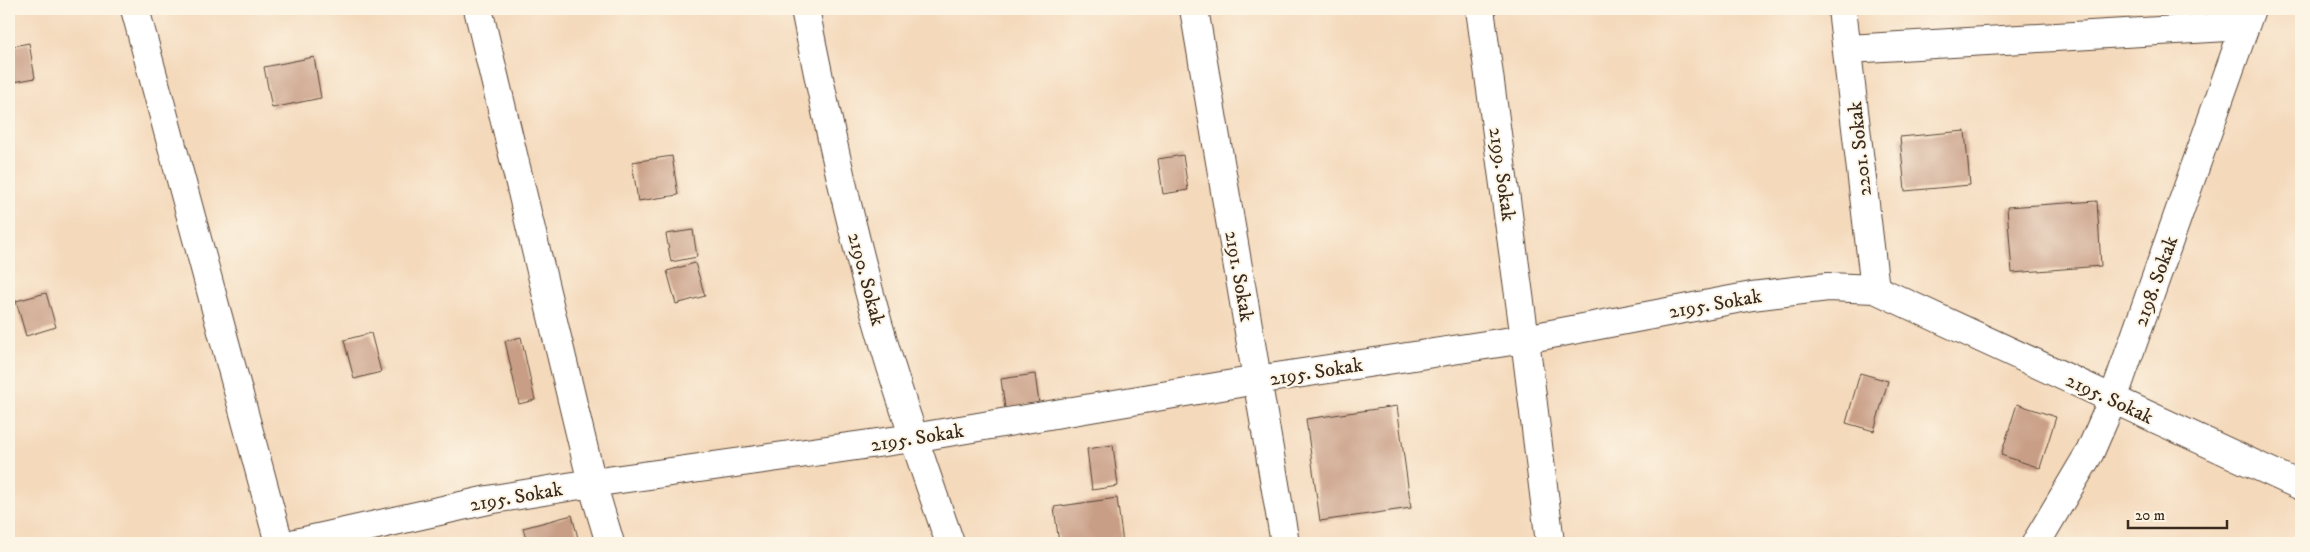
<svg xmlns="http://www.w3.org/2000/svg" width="2310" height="552" font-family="'IM FELL DW Pica',serif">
	<rect width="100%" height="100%" fill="#fcf5e5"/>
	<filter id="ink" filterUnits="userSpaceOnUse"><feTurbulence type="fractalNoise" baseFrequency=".02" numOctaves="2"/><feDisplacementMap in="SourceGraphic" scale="10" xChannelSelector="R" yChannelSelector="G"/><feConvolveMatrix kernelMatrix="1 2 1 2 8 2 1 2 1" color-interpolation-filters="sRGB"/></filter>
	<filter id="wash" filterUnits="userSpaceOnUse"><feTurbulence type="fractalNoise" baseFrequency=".0096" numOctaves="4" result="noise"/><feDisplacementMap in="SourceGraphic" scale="20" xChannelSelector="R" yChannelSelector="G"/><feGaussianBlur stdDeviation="1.12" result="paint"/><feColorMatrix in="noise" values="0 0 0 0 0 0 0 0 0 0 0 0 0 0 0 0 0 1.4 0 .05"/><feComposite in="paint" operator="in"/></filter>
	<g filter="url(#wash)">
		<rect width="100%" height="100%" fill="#f4d9bb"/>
		<g id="blocks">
			<path fill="#c99e86" d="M29,43L35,78L9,83V47Z
				M314,57L321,98L272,108L264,67Z
				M1965,131L1970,185L1905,191L1900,137Z
				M1183,155L1188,190L1163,194L1158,159Z
				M672,156L678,195L638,201L632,162Z
				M2097,201L2101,266L2012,273L2007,207Z
				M693,230L697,257L671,262L666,234Z
				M695,263L705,296L676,304L667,271Z
				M46,293L56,327L26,336L16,301Z
				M371,333L381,372L354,379L344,340Z
				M521,337L535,400L519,404L505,341Z
				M1860,373L1888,381L1874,431L1846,423Z
				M1035,374L1039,403L1005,408L1001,379Z
				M2017,404L2056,417L2040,468L2001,455Z
				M1397,406L1411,508L1320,521L1306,419Z
				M1113,445L1118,486L1092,490L1087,449Z
				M1117,498L1123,543H1059L1054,507Z
				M572,515L578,538L560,543H527L523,528Z
				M1899,538L1916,543H1898Z"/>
		</g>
	</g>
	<g filter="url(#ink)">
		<use href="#blocks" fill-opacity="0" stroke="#574436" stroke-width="1"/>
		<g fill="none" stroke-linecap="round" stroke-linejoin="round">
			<g stroke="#574436" stroke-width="30">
				<path id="minor" d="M135,9L279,543
					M478,9L592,483L610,543
					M805,9C826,116 849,222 879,327C900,400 925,472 950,543
					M1194,9L1285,543
					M1480,9L1525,339L1550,543
					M1842,9L1875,289
					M1848,49L2245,26
					M296,543L488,500L592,483L913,438L1257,380L1525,339L1752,296L1828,287L1875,289L2301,486
					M2036,543L2090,452L2113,399L2251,9"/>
			</g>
			<use href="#minor" stroke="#fff" stroke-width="28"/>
		</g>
	</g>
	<g text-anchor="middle" stroke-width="4" stroke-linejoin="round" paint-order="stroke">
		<g font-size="20" fill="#3b2a1e" stroke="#fcf5e5">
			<text transform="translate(1859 149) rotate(-96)" y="7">2201. Sokak</text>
			<text transform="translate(1503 174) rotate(82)" y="7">2199. Sokak</text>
			<text transform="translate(1240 276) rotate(80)" y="7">2191. Sokak</text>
			<text transform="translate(867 279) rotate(75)" y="7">2190. Sokak</text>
			<text transform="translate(2155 281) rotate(-70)" y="7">2198. Sokak</text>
			<text transform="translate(1715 303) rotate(-10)" y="7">2195. Sokak</text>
			<text transform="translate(1316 371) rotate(-9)" y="7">2195. Sokak</text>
			<text transform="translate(2110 398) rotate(25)" y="7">2195. Sokak</text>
			<text transform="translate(917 437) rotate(-9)" y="7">2195. Sokak</text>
			<text transform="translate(516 496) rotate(-10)" y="7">2195. Sokak</text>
		</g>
	</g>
	<rect width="2310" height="552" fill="none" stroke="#fcf5e5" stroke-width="30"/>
	<path d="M2128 520v8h99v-8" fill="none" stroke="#3b2a1e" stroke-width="2.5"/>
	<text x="2135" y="520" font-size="15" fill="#3b2a1e" stroke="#fcf5e5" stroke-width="4" paint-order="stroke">20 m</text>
</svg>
